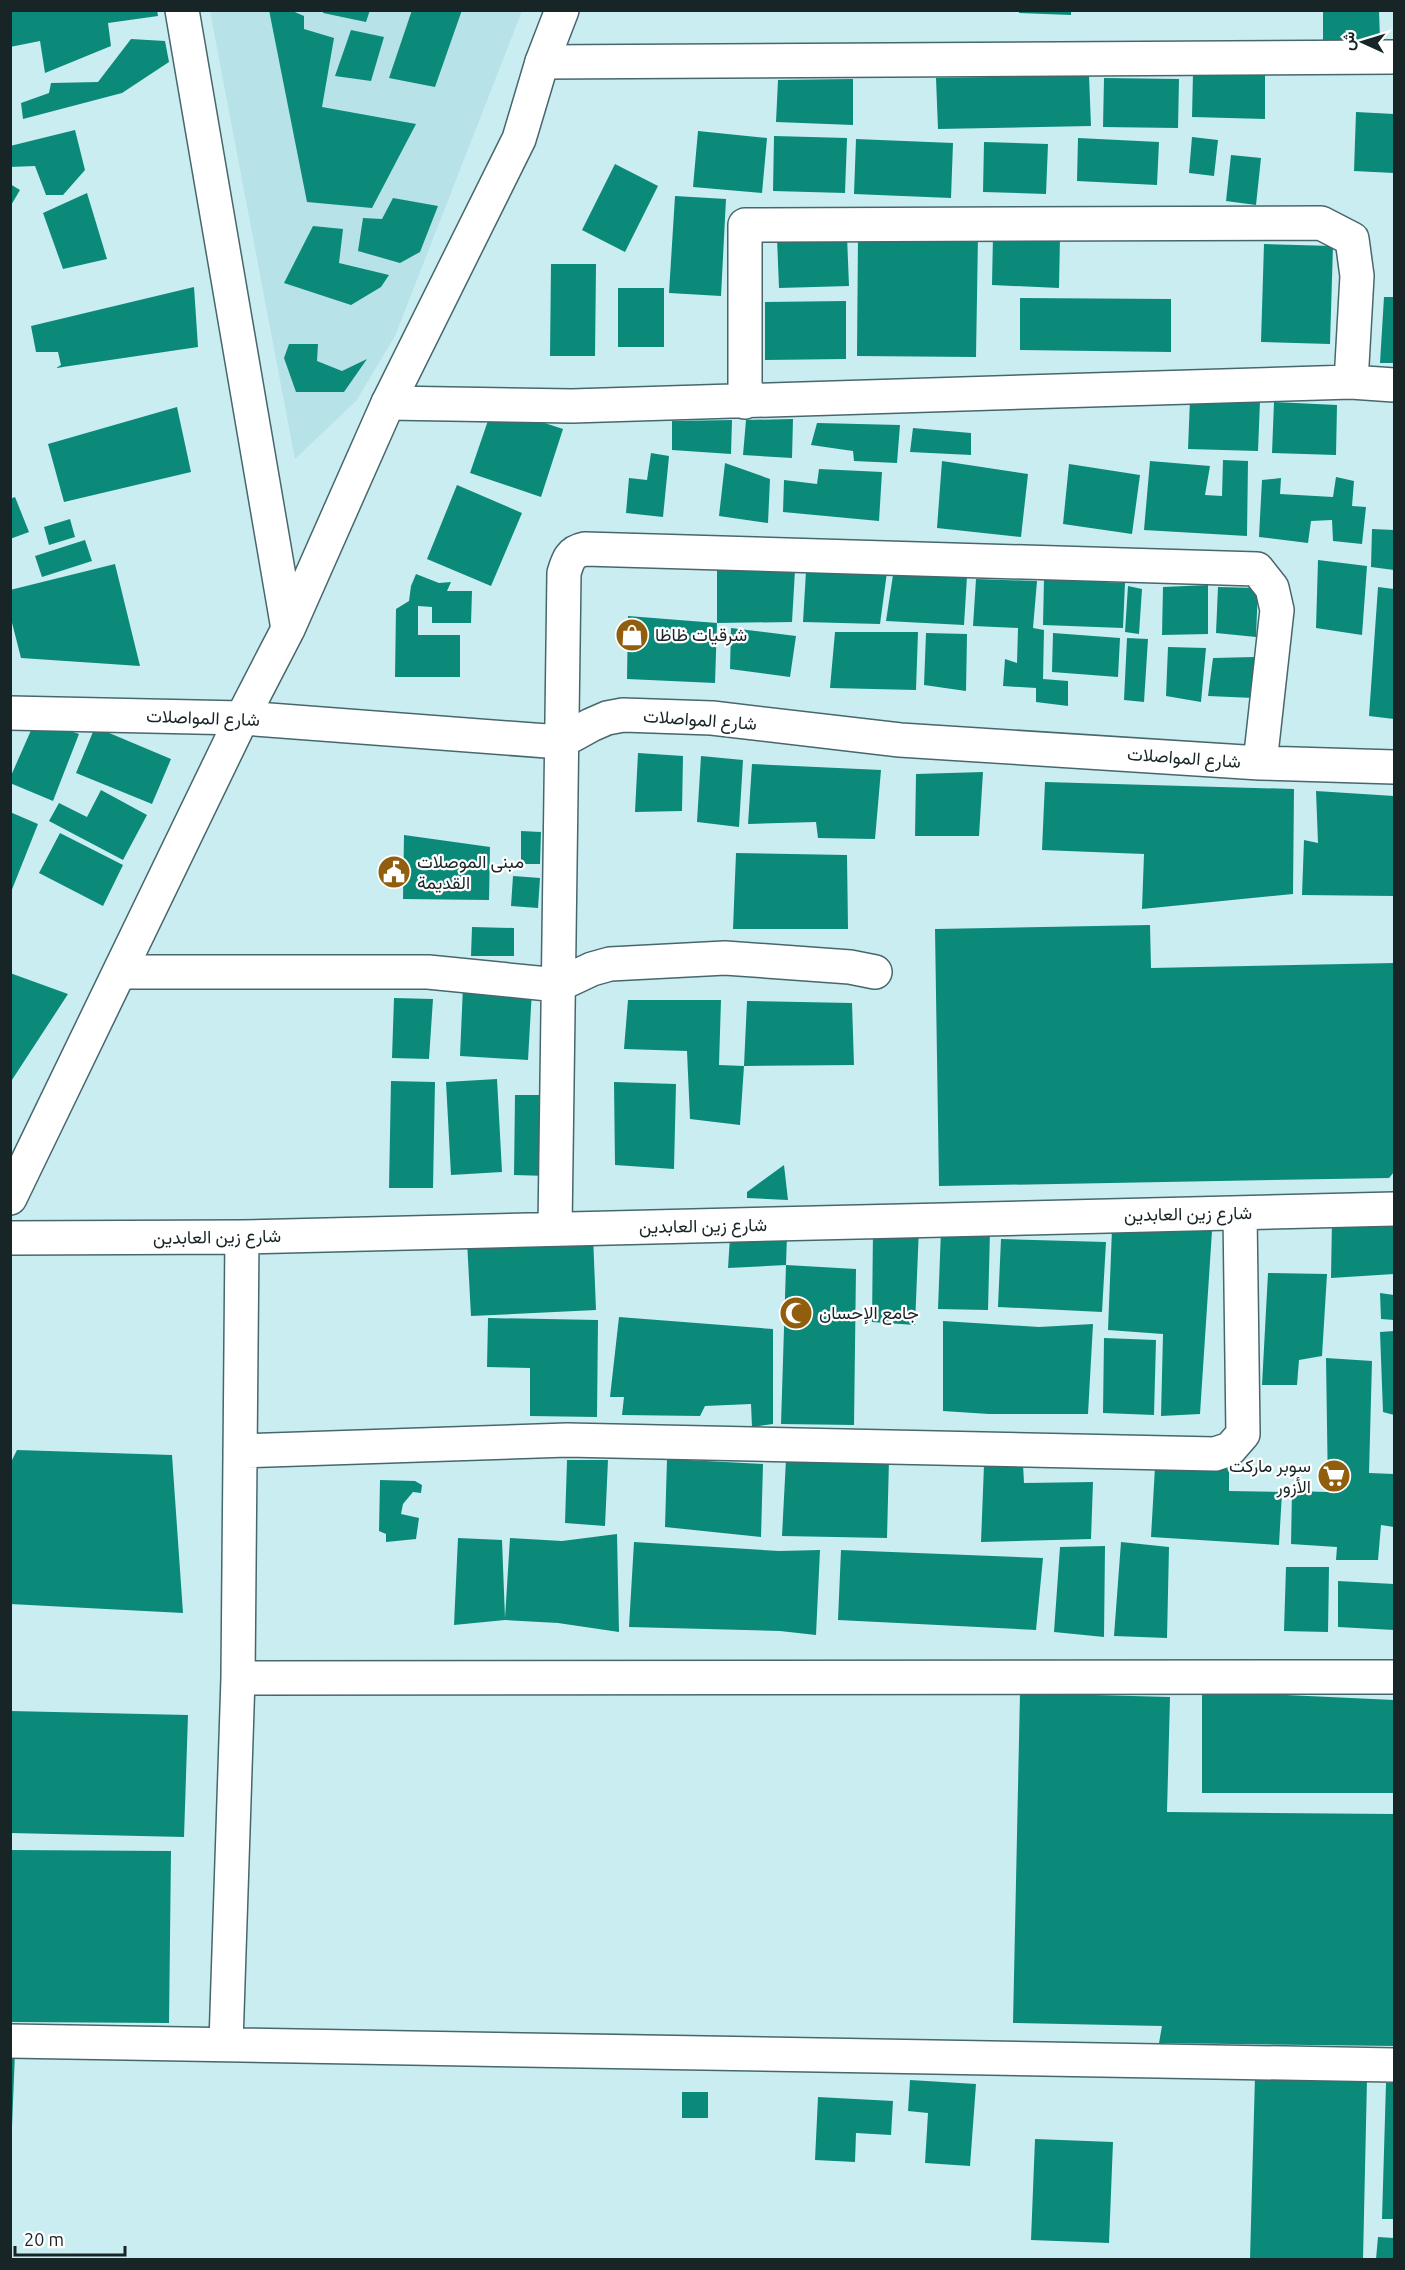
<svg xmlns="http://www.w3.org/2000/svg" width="1405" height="2270" font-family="Ubuntu,Vazirmatn,sans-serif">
	<rect width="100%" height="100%" fill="#caedf2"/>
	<path fill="#b6e2e8" d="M210,11H522L395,336L356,401L295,459Z"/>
	<path fill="#0b8a7a" d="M10,10H157L158,16L108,23L111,46L45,73L40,41L10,47Z
		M269,10H290L304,16V29L334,38L322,107L416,124L372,208L307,202Z
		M324,10H370L366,22L323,13Z
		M412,10H462L435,87L389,78Z
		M1019,10H1071V15L1019,13Z
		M1323,10H1379L1380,40L1323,41Z
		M351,30L384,37L371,81L335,76Z
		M131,39L165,41L169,62L122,93L23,119L21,103L49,93L51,83L98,82Z
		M1193,73L1265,75V119L1192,117Z
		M1089,75L1091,126L938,129L936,78Z
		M1104,78L1179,79L1178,128L1103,127Z
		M853,79V125L776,122L778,80Z
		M1356,112L1394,114V173L1354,171Z
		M75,130L85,170L63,195H46L35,166L10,167V146Z
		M698,131L767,138L762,193L693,187Z
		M774,136L847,138L845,193L773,191Z
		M1192,137L1218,140L1214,176L1189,173Z
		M1078,138L1159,142L1157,185L1077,181Z
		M856,139L953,143L951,198L854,194Z
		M984,142L1048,144L1046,194L983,192Z
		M1231,155L1261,158L1256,205L1226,201Z
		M615,164L658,186L625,252L582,230Z
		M10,184L20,190L10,207Z
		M87,193L107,259L63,269L43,213Z
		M675,196L726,199L721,296L669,293Z
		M393,198L438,206L420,252L400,263L358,251L363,218L382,219Z
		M313,226L343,229L339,263L389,275L381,287L351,305L284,283Z
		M858,234L978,236L976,357L857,356Z
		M993,235L1060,237L1059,288L992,285Z
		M847,236L849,286L779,288L777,238Z
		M1264,244L1333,246L1330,344L1261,342Z
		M551,264H596L595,356H550Z
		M194,287L198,347L56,368L61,365L58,352H36L31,326Z
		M618,288H664V347H618Z
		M1384,297H1394V363H1380Z
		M1020,298L1171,299V352L1020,350Z
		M846,301V359L765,360V302Z
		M289,344H318L317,361L342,371L367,359L344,392H296L284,358Z
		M1190,399L1260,401L1258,451L1188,449Z
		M1274,402L1337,405L1336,455L1272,453Z
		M493,406L563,429L541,497L470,473Z
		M177,407L191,472L64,502L48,444Z
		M793,419L792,458L743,455L746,420Z
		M732,420L731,454L672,450V421Z
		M817,423L900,425L897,463L854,461L853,451L811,445Z
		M913,428L971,433V455L910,452Z
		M651,453L669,456L663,517L626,513L629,478L647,480Z
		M1223,460L1248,461L1247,536L1144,530L1150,461L1210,466L1205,495L1222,496Z
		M942,461L1028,474L1021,537L937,528Z
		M725,463L770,479L768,523L719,516Z
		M1069,464L1140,475L1132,534L1063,524Z
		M819,469L882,472L879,521L783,512L784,480L817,484Z
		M1336,477L1354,481L1352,506L1366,507L1362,544L1333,541L1332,520L1311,521L1308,543L1259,537L1262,480L1281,478L1280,494L1333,497Z
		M457,485L522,513L491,586L427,559Z
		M15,497L29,532L10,539V499Z
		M70,519L75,537L49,545L44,527Z
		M1372,529L1394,530V570L1371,567Z
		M85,540L92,561L42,577L35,556Z
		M1318,560L1367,566L1362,635L1316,628Z
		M115,564L140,666L21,658L10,615V590Z
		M717,569L795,570L792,622L717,623Z
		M806,571L887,572L880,624L803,622Z
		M416,574L439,583L451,582L447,591H472L471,623H432V607L418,606V635H460V677H395L396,609L409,601L411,586Z
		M893,575L967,576L964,625L886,621Z
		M976,579L1037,581L1033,628L1044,630L1043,679L1068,681V706L1036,702V688L1003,686L1005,659L1017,663L1018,628L973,626Z
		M1044,579L1125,583L1123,628L1043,625Z
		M1208,585V634L1162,635L1163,587Z
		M1128,586L1142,589L1139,634L1125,632Z
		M1218,587L1258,588L1256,637L1216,633Z
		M1378,587L1394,589V719L1369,716Z
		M628,616L717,623L715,683L627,679Z
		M731,628L796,636L790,677L730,669Z
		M835,632H918L916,690L830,688Z
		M926,633L967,634L966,691L924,685Z
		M1053,633L1120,638L1118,677L1052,672Z
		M1127,638L1148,639L1144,702L1124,700Z
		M1168,647L1206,648L1201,702L1166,696Z
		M1255,657L1254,698L1208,696L1213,658Z
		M36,719L79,734L53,801L10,783V778Z
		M95,727L171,759L152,804L76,773Z
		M638,753L683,756L682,811L635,812Z
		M701,756L743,760L739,827L697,822Z
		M752,764L881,770L875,839L818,838L816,822L748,824Z
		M983,772L979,836H915L916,774Z
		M1045,782L1294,789L1293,894L1142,909L1144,854L1042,850Z
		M101,790L147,815L123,860L49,821L59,803L87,817Z
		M1316,791L1394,796V896L1302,895L1304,840L1318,843Z
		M10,812L38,824L11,892H10Z
		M521,831L541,832L540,864H521Z
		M60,833L123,865L103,906L39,873Z
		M404,835L490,847L489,900L403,899Z
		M736,853L847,855L848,929H733Z
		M513,876L540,878L538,908L511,906Z
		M1150,925L1151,968L1394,963V1172L1389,1178L939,1186L935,929Z
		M472,927L514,928V956H471Z
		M10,973L68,994L10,1083Z
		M463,986L532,990L528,1060L460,1056Z
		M394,998L433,999L429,1059L392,1058Z
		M628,1000H721L719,1065L744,1066L740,1125L690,1119L687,1051L624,1049Z
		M747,1001L852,1003L854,1065L744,1066Z
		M497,1079L502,1172L451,1175L446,1082Z
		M391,1081L435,1082L433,1188H389Z
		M614,1082L676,1084L674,1169L615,1165Z
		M515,1095H548V1176L514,1175Z
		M784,1165L788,1200L747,1198V1192Z
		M1394,1215V1274L1331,1278L1332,1219Z
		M919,1227L915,1325L872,1322L873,1230Z
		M1112,1229L1212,1231L1200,1414L1161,1416L1163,1334L1108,1330Z
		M941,1230L990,1231L988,1310L938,1309Z
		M593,1235L596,1310L471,1316L467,1241Z
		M787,1235L786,1265L728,1268L730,1237Z
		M1001,1239L1106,1242L1102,1312L998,1307Z
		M786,1265L856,1269L854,1425L781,1424Z
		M1268,1273L1327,1274L1322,1356L1299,1360L1297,1385H1262Z
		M1380,1293L1394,1295V1320L1381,1319Z
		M619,1317L773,1329V1424L752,1427L751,1404L705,1406L700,1416L622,1415L624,1397H610Z
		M488,1318L598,1320L597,1417L530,1416V1368L487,1367Z
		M943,1321L1039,1327L1093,1324L1088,1414H989L943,1411Z
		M1394,1331V1415L1383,1412L1380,1332Z
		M1104,1338L1156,1340L1154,1415L1103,1413Z
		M1326,1358L1372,1361L1369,1473L1394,1474V1527L1381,1525L1378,1560H1336L1337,1547L1291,1544L1292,1491L1328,1492Z
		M17,1450L172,1455L183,1613L10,1604V1464Z
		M667,1459L763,1464L761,1537L665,1527Z
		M786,1459L889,1460L887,1538L782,1536Z
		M567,1460H608L605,1526L565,1523Z
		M1023,1464L1024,1483L1093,1482L1091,1539L981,1542L984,1465Z
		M1155,1467L1229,1469V1491L1282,1492L1279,1545L1151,1537Z
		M380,1480L415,1481L422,1485L421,1493L413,1492L403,1504L401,1514L419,1518L416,1539L386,1542V1534L379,1531Z
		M617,1534L619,1632L558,1623L505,1620L454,1625L458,1538L502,1540L505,1618L510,1538L562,1541Z
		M634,1542L779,1551L820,1550L816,1635L780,1631L629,1627Z
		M1121,1542L1169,1547L1167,1638L1114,1636Z
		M1105,1546L1104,1637L1054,1632L1060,1547Z
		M841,1550L1043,1558L1036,1630L838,1620Z
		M1286,1567H1329L1328,1632L1284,1631Z
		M1338,1581L1394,1584V1630L1338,1627Z
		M1202,1691L1394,1700V1793H1202Z
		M1020,1693L1170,1697L1167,1812L1394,1814V2046L1159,2043L1162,2026L1013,2023Z
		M10,1711L188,1715L184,1837L10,1833Z
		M10,1850L171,1851L169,2023L10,2022Z
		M10,2052H15L12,2127H10Z
		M1255,2076L1367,2079L1363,2259H1250Z
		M910,2080L976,2084L970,2166L925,2163L928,2113L908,2111Z
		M1386,2083H1394V2219H1382Z
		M682,2092H708V2118H682Z
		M818,2097L893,2101L891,2135L856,2133L855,2162L815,2160Z
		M1035,2139L1113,2142L1109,2243L1031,2240Z
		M1378,2237L1394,2238V2259H1376Z"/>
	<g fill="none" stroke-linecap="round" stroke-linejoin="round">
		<g stroke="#47676c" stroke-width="36">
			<path id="minor" d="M542,62L1394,57
				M745,402V225L1321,223L1352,239L1357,276L1351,382
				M388,403L572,406L1351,382L1394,385
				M10,713L242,718L560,742L591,725L607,718L623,715L712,718L900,740L1260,763L1394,767
				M121,972H428L558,985L592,969L610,964L725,958L850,967L875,972
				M555,1229L564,573C568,560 570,552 585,549L1257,569L1272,588L1277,610L1260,763
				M10,1238L242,1237L1394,1209
				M240,1451L567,1440L1215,1454L1230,1449L1243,1434L1240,1213
				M238,1678L1394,1677
				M10,2041L1394,2065
				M226,2043L238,1678L242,1237"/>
		</g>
		<g stroke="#47676c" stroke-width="36">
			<path id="major" d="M182,10L288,629
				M10,1198L242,718L288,629L388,403L519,139L542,62L562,10"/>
		</g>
		<use href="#minor" stroke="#fff" stroke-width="33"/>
		<use href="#major" stroke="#fff" stroke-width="33"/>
	</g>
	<defs>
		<g id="shop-disc" transform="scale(1.725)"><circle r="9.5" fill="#905e0c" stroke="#fff"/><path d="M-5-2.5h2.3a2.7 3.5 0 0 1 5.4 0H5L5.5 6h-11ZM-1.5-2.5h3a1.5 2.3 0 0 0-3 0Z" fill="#fff"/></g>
		<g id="civic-disc" transform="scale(1.725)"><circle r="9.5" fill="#905e0c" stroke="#fff"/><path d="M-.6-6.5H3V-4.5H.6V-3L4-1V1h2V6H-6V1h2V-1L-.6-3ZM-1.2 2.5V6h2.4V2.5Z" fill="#fff"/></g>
		<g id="mosque-disc" transform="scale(1.725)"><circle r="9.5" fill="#905e0c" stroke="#fff"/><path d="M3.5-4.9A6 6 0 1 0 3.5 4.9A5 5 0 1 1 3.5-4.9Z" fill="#fff"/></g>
		<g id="supermarket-disc" transform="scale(1.725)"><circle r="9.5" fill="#905e0c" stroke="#fff"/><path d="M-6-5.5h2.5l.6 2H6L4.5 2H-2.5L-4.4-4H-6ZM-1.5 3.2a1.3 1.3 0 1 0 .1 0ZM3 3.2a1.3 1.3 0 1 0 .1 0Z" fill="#fff"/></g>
	</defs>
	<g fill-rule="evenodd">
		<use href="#shop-disc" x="632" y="635"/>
		<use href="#civic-disc" x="394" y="872"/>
		<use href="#mosque-disc" x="796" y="1313"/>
		<use href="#supermarket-disc" x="1334" y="1476"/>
	</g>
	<g text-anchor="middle" stroke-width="4.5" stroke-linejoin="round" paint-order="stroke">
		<g font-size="18" fill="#182527" stroke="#fff" text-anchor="start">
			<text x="655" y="641">شرقيات ظاظا</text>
			<text x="417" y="868">مبنى الموصلات<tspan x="417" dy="21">القديمة</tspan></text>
			<text x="819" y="1319">جامع الإحسان</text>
			<text x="1311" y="1472" text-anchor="end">سوبر ماركت<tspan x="1311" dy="21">الأزور</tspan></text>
		</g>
		<g font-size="18" fill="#182527" stroke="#fff">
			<text transform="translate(203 718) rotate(2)" y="6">شارع المواصلات</text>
			<text transform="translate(700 720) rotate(4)" y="6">شارع المواصلات</text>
			<text transform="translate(1184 758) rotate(4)" y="6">شارع المواصلات</text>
			<text transform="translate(1188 1214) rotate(-1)" y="6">شارع زين العابدين</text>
			<text transform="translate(703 1226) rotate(-1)" y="6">شارع زين العابدين</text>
			<text transform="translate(217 1237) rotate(-1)" y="6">شارع زين العابدين</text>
		</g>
	</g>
	<rect width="1405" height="2270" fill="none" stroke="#182527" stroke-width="24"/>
	<g transform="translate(1363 42) rotate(274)" stroke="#ffffff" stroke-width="4.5" paint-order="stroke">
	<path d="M0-4.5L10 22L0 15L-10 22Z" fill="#182527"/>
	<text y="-9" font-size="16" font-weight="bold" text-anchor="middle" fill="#182527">ش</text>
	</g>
	<path d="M15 2246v9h110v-9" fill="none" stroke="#182527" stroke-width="3"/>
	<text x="24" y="2246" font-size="18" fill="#182527" stroke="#ffffff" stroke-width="4.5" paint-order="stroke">20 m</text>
</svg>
